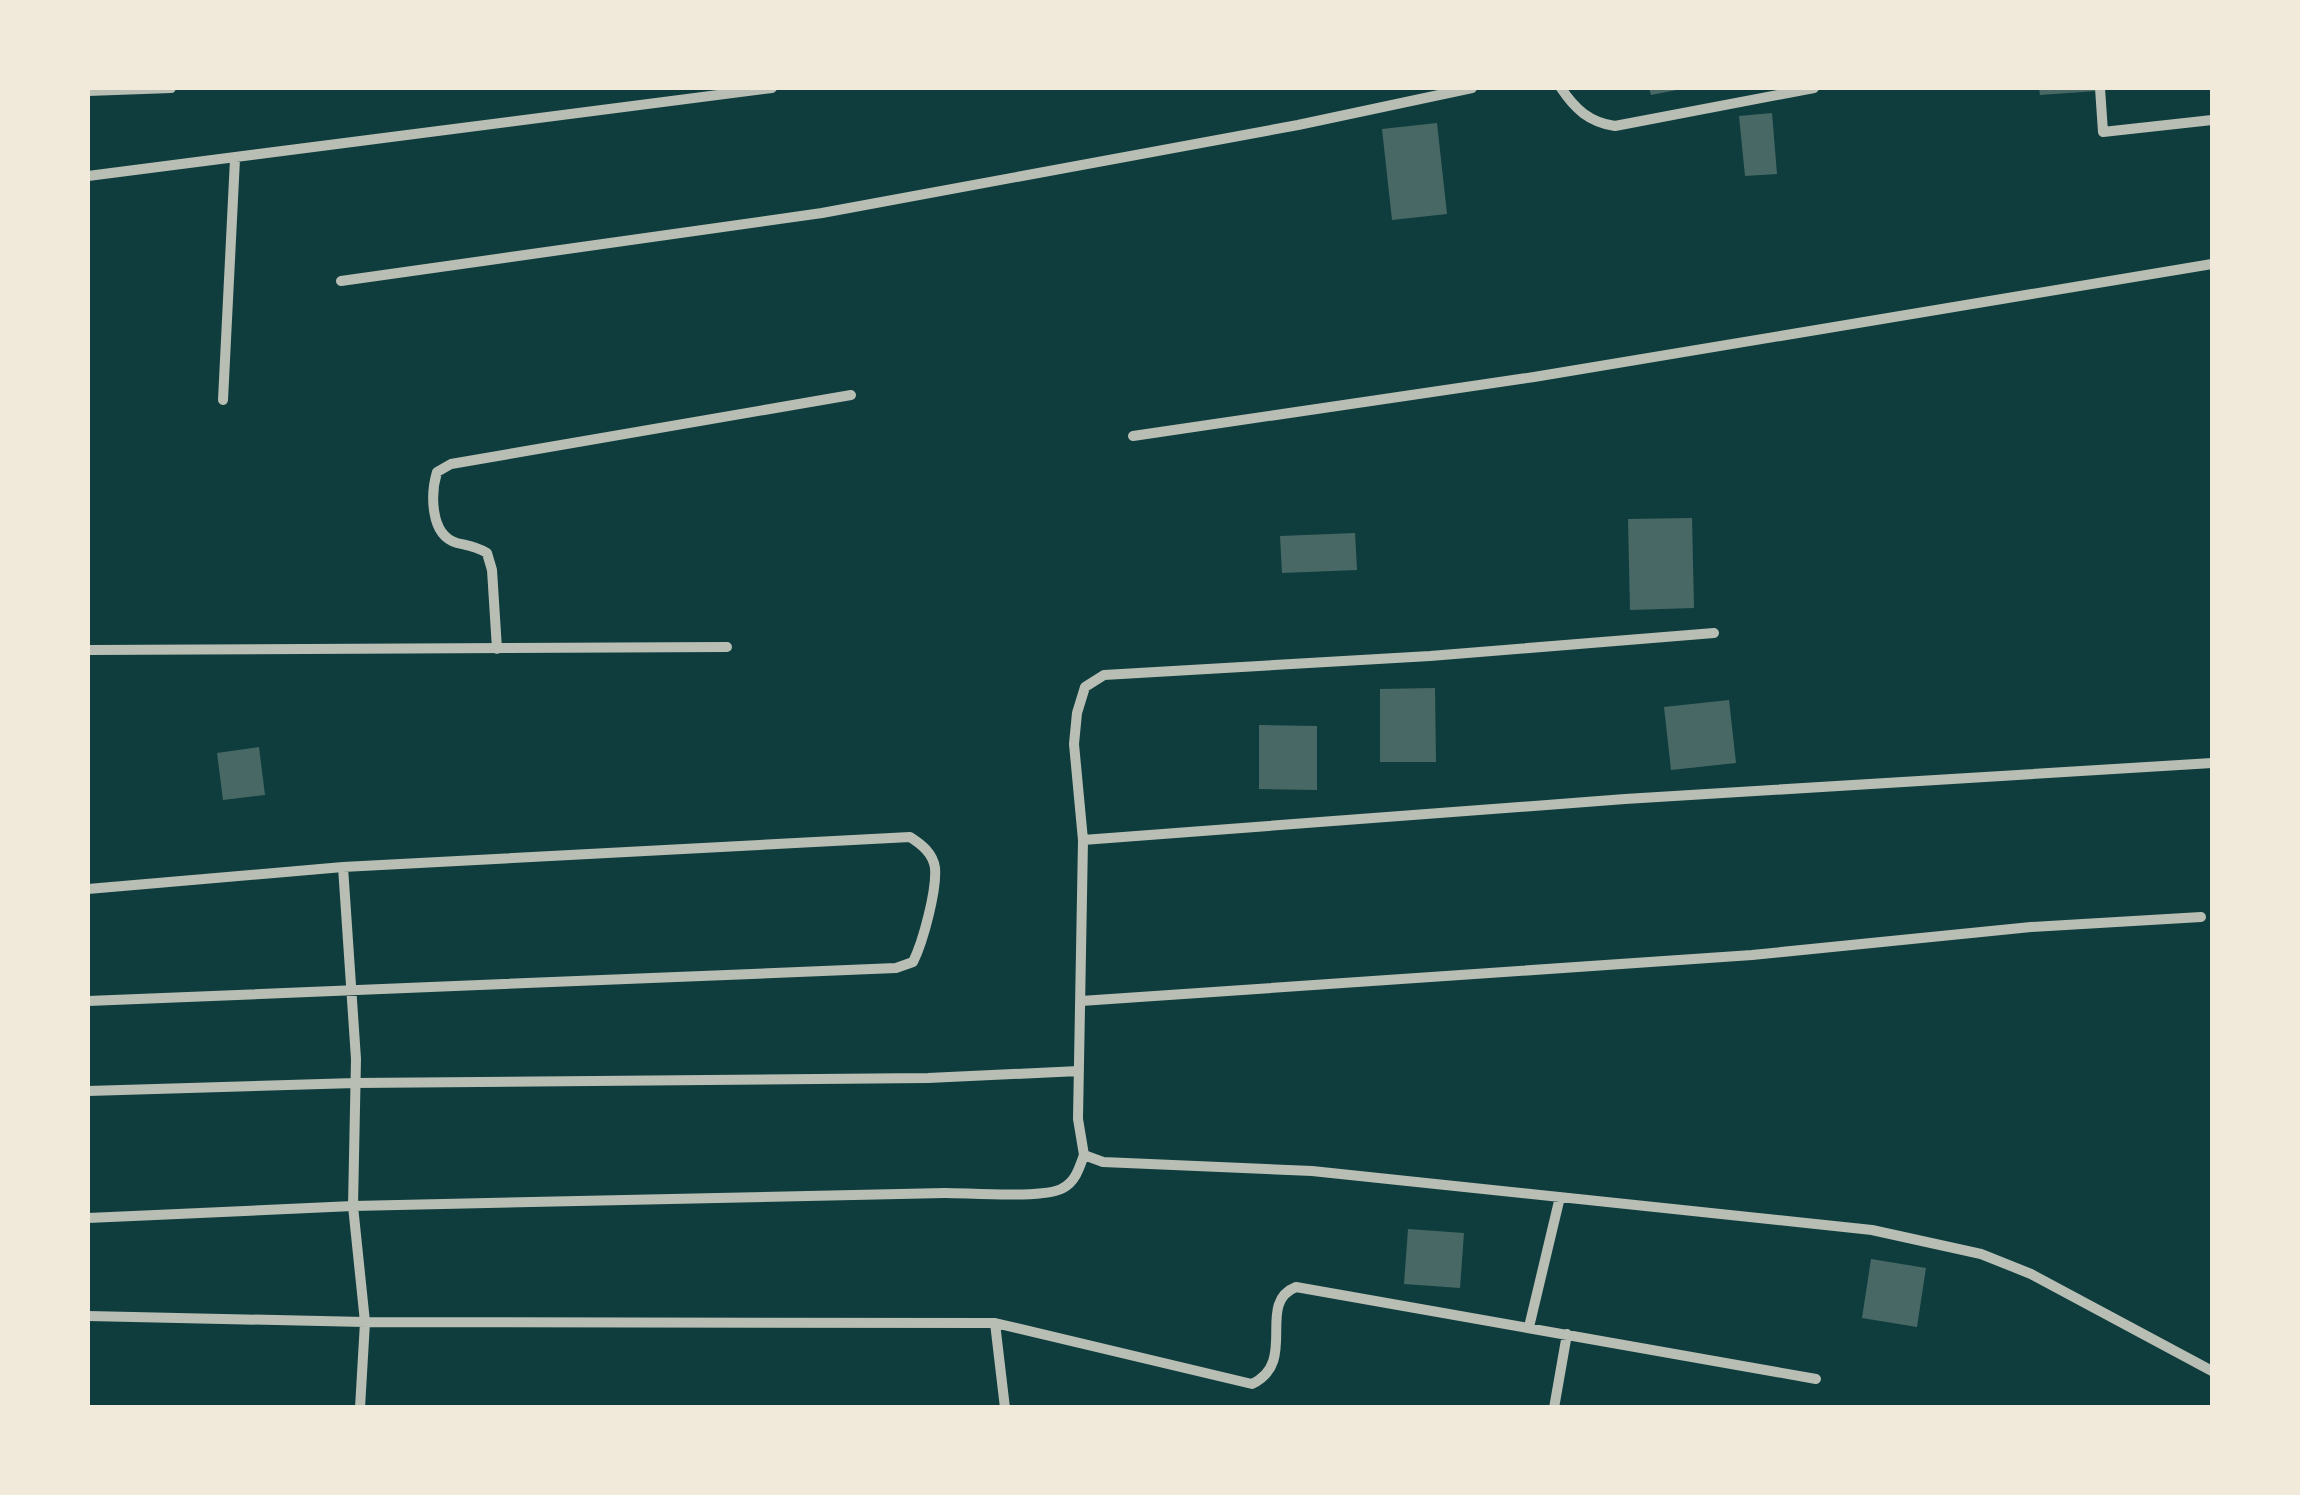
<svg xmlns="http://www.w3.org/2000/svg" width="2300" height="1495" font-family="'PT Serif',serif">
	<rect width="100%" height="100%" fill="#0f3d3e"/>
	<path fill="#486865" d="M1649,88H1682V89L1651,95Z
		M2039,88H2096V91L2040,95Z
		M1772,113L1777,174L1745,176L1739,116Z
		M1437,123L1447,214L1392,220L1382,129Z
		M1692,518L1694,608L1630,610L1628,519Z
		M1355,533L1357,570L1282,573L1280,536Z
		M1435,688L1436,762H1380V689Z
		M1729,700L1736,763L1671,770L1664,707Z
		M1259,725L1317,726V790L1259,789Z
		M259,747L265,795L223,800L217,753Z
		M1408,1229L1464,1233L1460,1288L1404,1284Z
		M1871,1259L1926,1268L1917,1327L1862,1318Z"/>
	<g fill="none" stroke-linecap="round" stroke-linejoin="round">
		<path stroke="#b8beb3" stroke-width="10" d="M1561,88C1575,109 1589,122 1615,126L1814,88
			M2100,88L2103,132L2212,120
			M88,91L171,88
			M88,176L772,88
			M341,281L822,213L1298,125L1472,88
			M223,400L235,159
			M1133,436L1534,377L2212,264
			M1714,633L1430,656L1104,675L1085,687L1077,713L1074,744L1083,840L1078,1119L1084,1155L1103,1162L1312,1171L1872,1230L1981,1254L2031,1274L2212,1371
			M497,649L492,570L487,553C475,546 469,546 457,543C429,535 431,492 437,472L451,464L851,395
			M88,650L727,647
			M1083,840L1625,799L2212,763
			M343,867L356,1059L353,1206L365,1322L360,1408
			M88,889L343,867L910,837C921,844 933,853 935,868C937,890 923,942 913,962L896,968L88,1001
			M1081,1001L1752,955L2031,927L2201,917
			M88,1091L355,1083L928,1078L1079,1071
			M88,1218L353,1206L945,1193C970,1193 1045,1199 1063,1188C1076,1181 1079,1168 1084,1155
			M88,1316L365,1322L995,1323L1252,1384C1299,1362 1255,1303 1296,1287L1816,1379
			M995,1323L1005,1408
			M1529,1327L1560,1197
			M1554,1408L1567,1334"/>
	</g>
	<rect width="2300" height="1495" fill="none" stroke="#f1e9da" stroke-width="180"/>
</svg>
